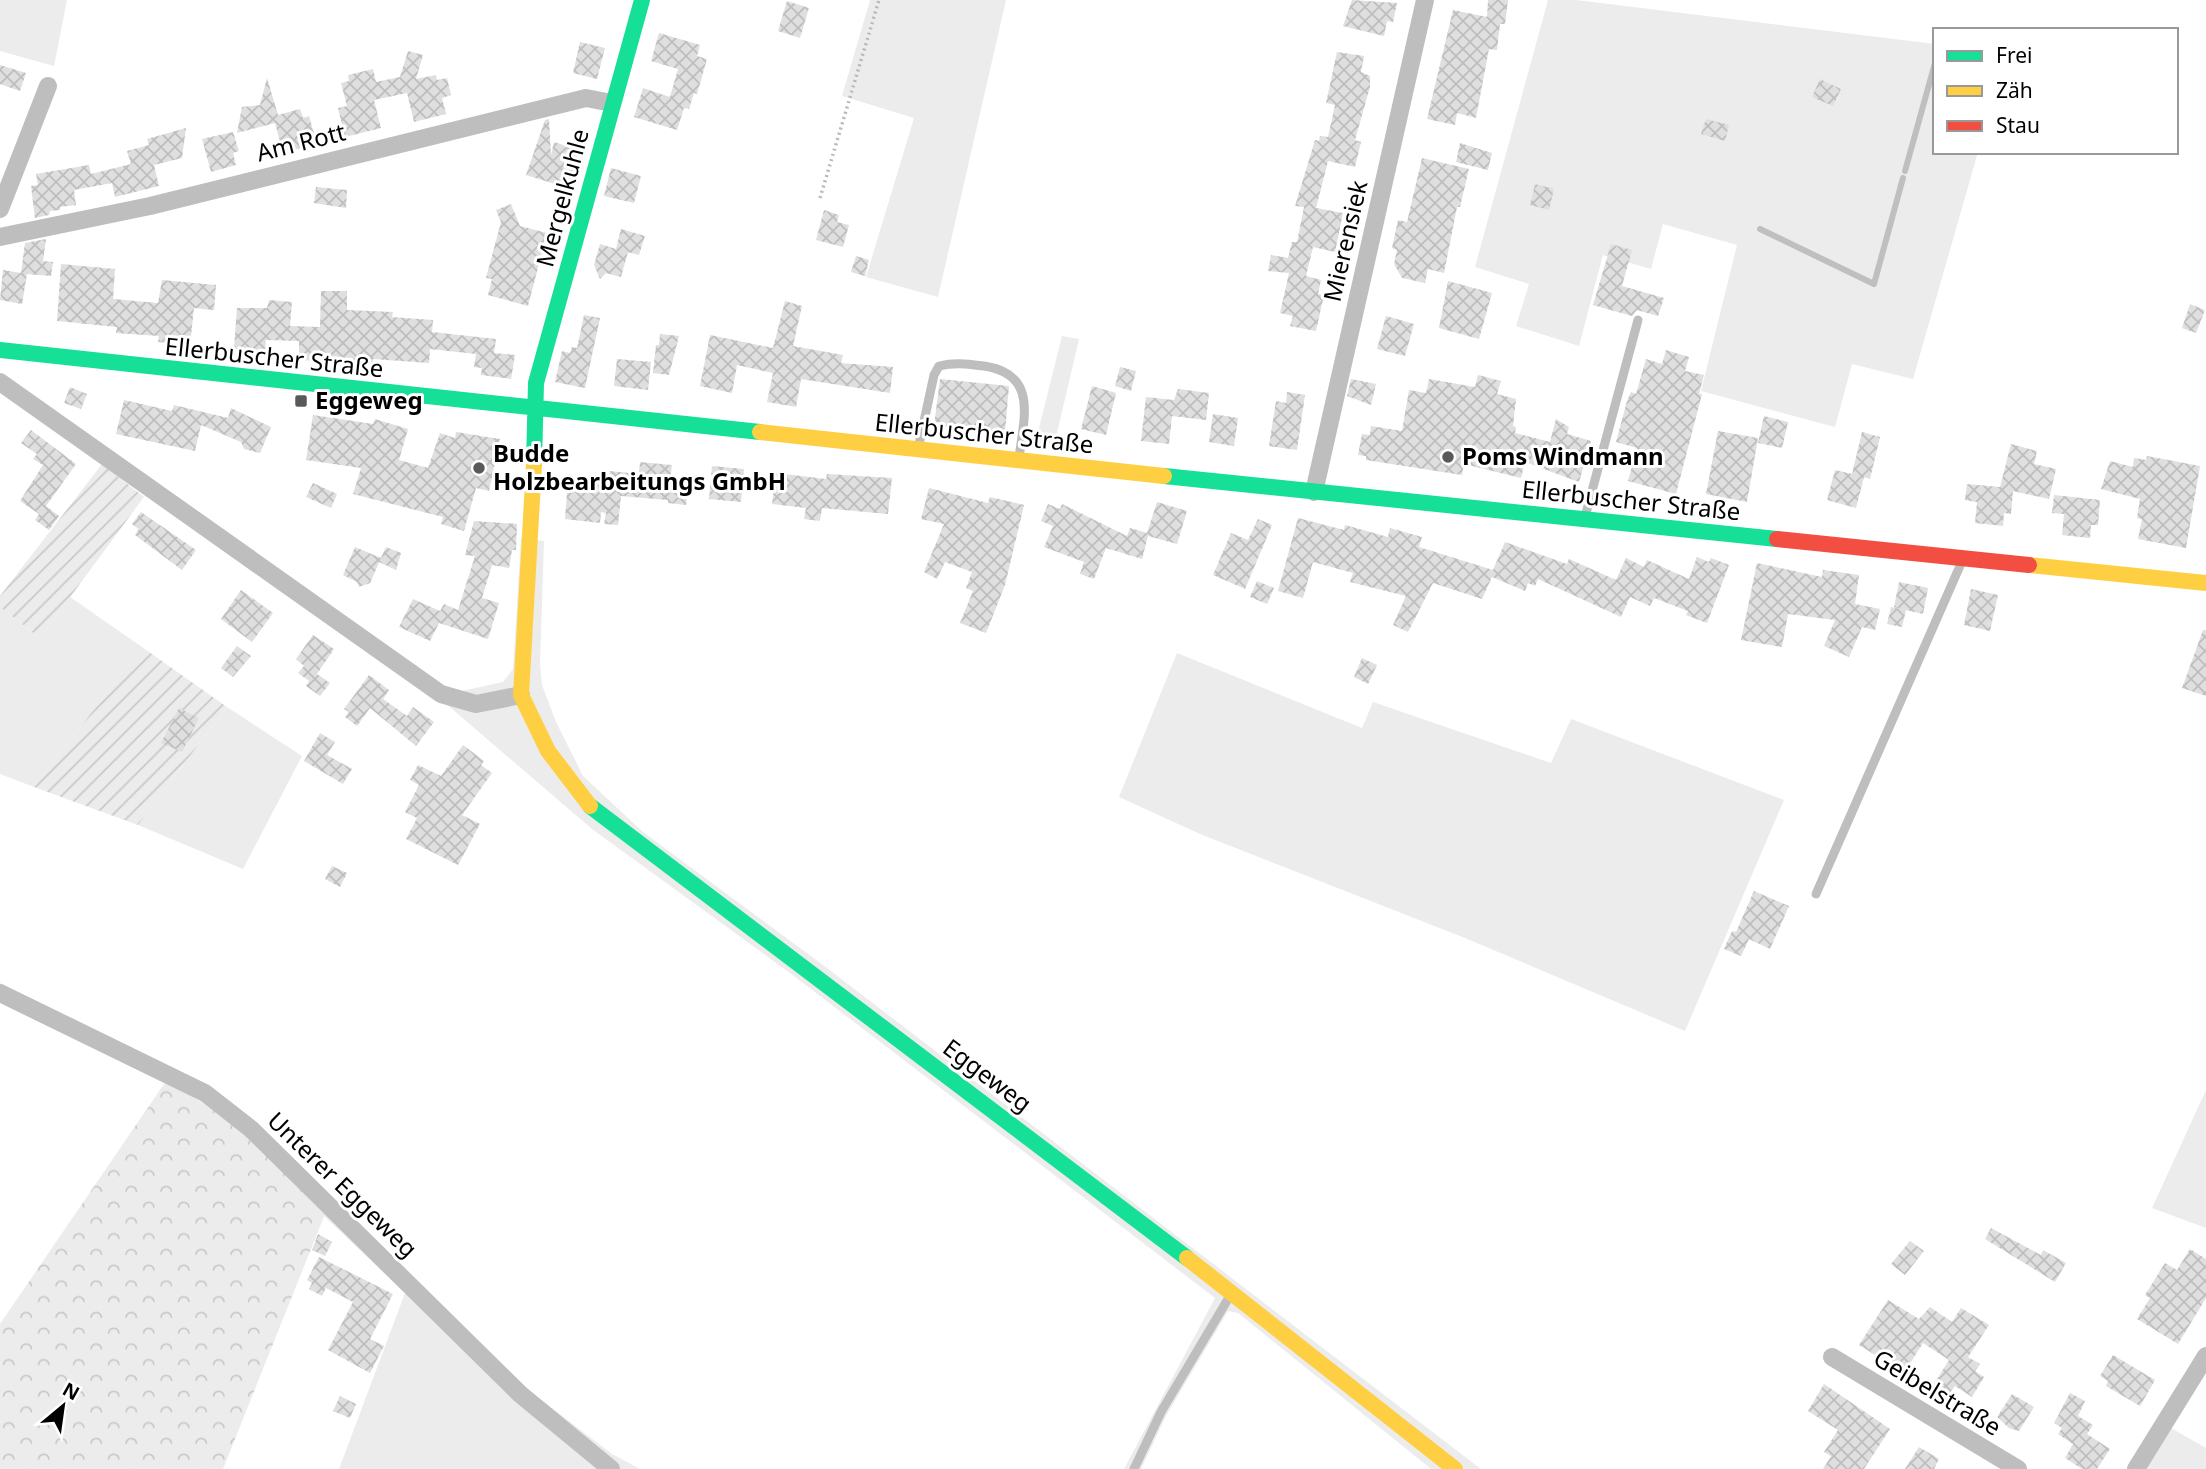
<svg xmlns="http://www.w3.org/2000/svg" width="2206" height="1469" font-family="'Noto Sans',sans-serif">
	<defs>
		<pattern id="forest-crowns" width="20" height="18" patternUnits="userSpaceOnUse" patternTransform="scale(1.75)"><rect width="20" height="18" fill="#ececec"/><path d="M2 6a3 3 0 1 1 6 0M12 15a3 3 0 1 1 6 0" fill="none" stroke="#c9c9c9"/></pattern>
		<pattern id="garden-furrows" width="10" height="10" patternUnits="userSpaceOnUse" patternTransform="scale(1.75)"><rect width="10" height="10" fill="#ececec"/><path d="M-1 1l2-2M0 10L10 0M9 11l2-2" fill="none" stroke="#c9c9c9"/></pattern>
		<pattern id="building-cross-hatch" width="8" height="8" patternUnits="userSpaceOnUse" patternTransform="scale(1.75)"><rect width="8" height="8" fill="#dfdfdf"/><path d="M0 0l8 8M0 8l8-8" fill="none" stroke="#bebebe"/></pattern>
	</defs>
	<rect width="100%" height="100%" fill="#fff"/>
	<path fill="#ececec" d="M0,0H67L54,66L0,51Z
		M870,0H1006L938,297L866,277L914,118L842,96Z
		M1548,0H1576L1935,44V152H1978L1913,379L1852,364L1835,427L1701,391L1737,245L1663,224L1651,269L1603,255L1579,346L1516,326L1529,284L1475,267Z
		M1062,336L1079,339L1054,446L1035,444Z
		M521,538L544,541L540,665L542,685L556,722L583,776L643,832L823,965L1481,1469H1431L1238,1313L1228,1311L1166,1416L1141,1469H1124L1215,1298L790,973L592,829L444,702L462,691L503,682L513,669Z
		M70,597L142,647L34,787L0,774V607L40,638Z
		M1177,653L1362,728L1373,702L1551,763L1571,719L1784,800L1685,1031L1465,938L1200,834L1119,797Z
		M227,707L302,756L243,869L138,825Z
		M0,983L179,1071L218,1096L294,1164L531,1392L612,1454L640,1469H339L405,1293L202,1100L0,1001Z
		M2206,1090V1228L2152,1208Z
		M2171,1428L2206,1448V1469H2146Z"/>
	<path fill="url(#forest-crowns)" d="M166,1081C229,1114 275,1164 325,1214L223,1469H0V1324Z"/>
	<path fill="url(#garden-furrows)" d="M102,464L144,497L40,638L0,607V596Z
		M142,647L227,707L138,825L34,787Z"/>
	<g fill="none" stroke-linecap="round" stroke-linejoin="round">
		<path stroke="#bfbfbf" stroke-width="6" d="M1905,171L1935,63
			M1760,229L1874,284L1903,178"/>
	</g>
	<path fill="url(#building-cross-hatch)" d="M1352,0L1397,3L1393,22L1387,21L1384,36L1343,26Z
		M1488,0H1508L1505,24H1500L1497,50L1489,49L1476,118L1457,113L1455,125L1427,119L1453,10L1487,17Z
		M787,1L809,8L800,38L778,31Z
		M659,33L700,45L697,56L707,59L697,94L694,93L689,109L684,108L677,130L634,117L643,88L670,97L678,69L651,61Z
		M580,42L605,48L597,79L573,73Z
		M408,51L423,55L416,79L436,75L437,80L447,78L451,95L442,98L446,114L414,122L407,93L374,100L381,128L345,137L338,108L347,106L341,83L349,81L348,75L373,69L376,82L400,77Z
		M1337,52L1364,56L1361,72L1370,76V87L1355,140L1361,142L1355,167L1328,161L1316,208L1343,213L1335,252L1313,247L1306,276L1321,280L1318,294L1324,295L1316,331L1290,326L1293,316L1280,313L1289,273L1268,271L1271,255L1288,258L1292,242H1297L1304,207L1295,206L1315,140L1319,141L1320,136L1328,137L1335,105L1326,103Z
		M0,65L26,73L20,91L0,84Z
		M267,78L278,115L300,109L303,118L309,116L315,137L306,139L308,146L283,153L275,123L237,133L242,107L260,105Z
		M1820,79L1841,89L1833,106L1812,97Z
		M549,119L551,155L554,142L579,150L568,188L526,175L545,120Z
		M1706,119L1729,125L1725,141L1701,134Z
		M186,128L182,158L154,165L159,186L115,197L112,183L74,190L76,205L60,207V210L50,211L49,215L35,218L31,186L38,185L36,174L89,165L91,174L131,164L127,151L149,145L147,139Z
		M233,132L239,151L233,153L236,165L211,172L202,139Z
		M1460,143L1492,153L1488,170L1456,162Z
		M1422,158L1469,169L1460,207H1457L1444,273L1428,269L1425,283L1402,278L1394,264L1397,250L1392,248L1398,220L1407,222Z
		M611,168L641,176L634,203L604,196Z
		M1535,184L1554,189L1549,210L1530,205Z
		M316,187L347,190L346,208L314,203Z
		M511,204L520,226L547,233L528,306L488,295L492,279L486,278L501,222L496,210Z
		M824,210L839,215L837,222L849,225L843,247L816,240Z
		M621,229L645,236L639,255L620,250L628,252L621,277L606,273L600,279L594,265L600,244L616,249Z
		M46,239L43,261L53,262L51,276L27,274L22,304L0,300L3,270L21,273L25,243Z
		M1611,244L1632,250L1622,286L1664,298L1658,316L1637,310L1632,316L1593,305Z
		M856,256L869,260L865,276L851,272Z
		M61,264L115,269L113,299L158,303L162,280L216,285L214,310L194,308L190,345L158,342L159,336L116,333L117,327L57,321Z
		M1448,281L1492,293L1479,339L1439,328Z
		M321,291H347V310L393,312L392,317L433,320L432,332L496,339L494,353L515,355L511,379L481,375L482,368L474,367L476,354L430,349L429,363L373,359L372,363L299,360V341L266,340L265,351L234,349L237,308H267L269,300L292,302L290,326L320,327Z
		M785,301L802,306L793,346L843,355L841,363L893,367L890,393L801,379L796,407L767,402L773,373L737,365L732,393L700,386L710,335L773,348Z
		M2190,304L2205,310L2196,333L2182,328Z
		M584,315L600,318L585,388L555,382L562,351L570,353L572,347L577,348Z
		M1386,316L1414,324L1405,356L1377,349Z
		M660,334L679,336L669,375L653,373L656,345H659Z
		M1666,350L1689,357L1685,371L1704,375L1699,394H1702L1676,494L1628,481L1637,448L1616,442L1627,401L1631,392L1636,394L1646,359L1662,364Z
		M617,359L651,362L648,390L614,386Z
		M1120,367L1136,371L1131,391L1115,386Z
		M1478,375L1501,381L1497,394L1516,399L1513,426L1516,427L1515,433L1550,442L1556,419L1569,427L1567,434L1591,441L1579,482L1525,462L1521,478L1464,464L1462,475L1366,460V456L1358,455L1362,434L1370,435L1371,426L1402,431L1409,390L1426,393L1429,379L1475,387Z
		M940,379L1009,386L1005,433L934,426Z
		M1351,379L1376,384L1371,405L1347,396Z
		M1092,386L1116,393L1106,435L1081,429Z
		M70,387L87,394L81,409L64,403Z
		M1178,389L1209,393L1206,420L1172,416L1169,444L1141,441L1146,397L1174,400Z
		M1287,392L1305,395L1297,450L1269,446L1276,401L1286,403Z
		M124,400L172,411L174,405L228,418L231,408L271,427L260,453L244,449L241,442L201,425L195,451L116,434Z
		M1213,414L1238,418L1234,446L1209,442Z
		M313,415L373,424L375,419L408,429L399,460L428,468L440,433L455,438L456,432L500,439L489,491L476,488L464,531L441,524L443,517L353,494L361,468L306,460Z
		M1764,416L1788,422L1782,448L1758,443Z
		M31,430L76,464L46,506L59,516L49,530L35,520L39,514L20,501L43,465L33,459L37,454L21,443Z
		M1718,431L1758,438L1747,502L1706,494Z
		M1862,432L1880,437L1870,479L1864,477L1856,508L1827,500L1835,470L1852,474Z
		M2011,444L2037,451L2034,464L2056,469L2049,499L2013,491L2011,514L2004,513L2003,526L1975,523L1977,502L1965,500L1967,484L2000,487Z
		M2147,456L2200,466L2186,548L2138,539L2142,519L2137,518L2140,499L2101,489L2110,461L2133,467L2134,458L2146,460Z
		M640,462L672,465L670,481L688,482L686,505L668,503V500L621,496L618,525L604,524L606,513L601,512L600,523L565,519L568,480L608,484L610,471L639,474Z
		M712,466L744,469L741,502L709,499Z
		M776,473L826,479L827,474L892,478L888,514L822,508L820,521L804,519L806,508L772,504Z
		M313,483L337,494L331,508L306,497Z
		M929,488L988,503L990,497L1024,505L1005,585L986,633L960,623L973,591L966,588L972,572L945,562L937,579L924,572L944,524L921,519Z
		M2054,495L2100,500L2098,525H2091L2090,538L2062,535L2064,514L2052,513Z
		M1157,502L1187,511L1177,544L1148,536L1142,559L1106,548L1094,579L1080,574L1084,562L1044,547L1053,526L1041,521L1048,504L1060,509L1062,504L1127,536L1130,528L1147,533Z
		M141,512L196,550L182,570L135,535L139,529L132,524Z
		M1298,518L1344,530L1345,525L1388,537L1390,528L1422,537L1419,547L1493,570L1505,542L1567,564L1569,559L1616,580L1626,558L1644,567L1647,560L1689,579L1697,557L1709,562L1711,558L1729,565L1707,623L1686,615L1688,611L1654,598L1650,606L1630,597L1621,617L1538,579L1535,586L1528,583L1525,591L1492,577L1482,599L1433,583L1408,632L1393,625L1406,596L1350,582L1353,573L1313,562L1303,598L1278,591Z
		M1258,519L1272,525L1245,589L1213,575L1231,533L1248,540Z
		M474,521L517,524L516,550H512L509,568L492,565L482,598L499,603L488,639L439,623L430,641L399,627L413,599L440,611L444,604L458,610L475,556L465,555Z
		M355,547L381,558L370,583L359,587L357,582L343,575Z
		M386,547L401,553L396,570L379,562Z
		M1757,563L1822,577L1823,570L1859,575L1855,604L1880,609L1875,630L1862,627L1849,657L1824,646L1835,620L1788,614L1782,647L1741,640Z
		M1257,581L1274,588L1267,604L1250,597Z
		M1899,582L1928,588L1923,614L1906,610L1902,627L1887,624L1891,607L1900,609L1894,607Z
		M1971,589L1998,595L1990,631L1964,625Z
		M241,590L273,613L252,642L221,619Z
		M2203,630H2206V696L2182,688Z
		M313,635L334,649L317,674L330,683L320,696L306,686L309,681L298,673L304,666L296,659Z
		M237,646L251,656L233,677L221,668Z
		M1362,658L1377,665L1368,684L1354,677Z
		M369,675L389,690L383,699L407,716L413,707L434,722L416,746L370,708L357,726L345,717L349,712L344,709Z
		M179,708L199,718L182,752L161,743Z
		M320,733L335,742L327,755L352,769L343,784L304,761Z
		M463,745L484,761L481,765L492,773L462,815L480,824L458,865L406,839L417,818L405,812L419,785L410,780L418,765L441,776Z
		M332,866L347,873L340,887L325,879Z
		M1754,891L1789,906L1770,949L1749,939L1741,956L1724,949L1732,931L1736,932Z
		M1991,1228L2041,1255L2043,1250L2066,1263L2055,1282L1985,1239Z
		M318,1234L332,1242L325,1256L312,1250Z
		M1910,1241L1924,1251L1905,1275L1891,1264Z
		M2190,1249L2206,1259V1298L2178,1344L2137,1319L2150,1298L2145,1295L2165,1263L2177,1270Z
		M319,1257L393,1294L370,1339L384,1346L370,1373L328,1350L353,1302L326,1288L322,1296L309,1289L312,1283L307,1280Z
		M1888,1300L1919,1319L1930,1307L1952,1322L1961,1308L1989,1325L1968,1357L1980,1364L1975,1371L1984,1377L1972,1397L1955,1386L1949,1394L1934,1384L1949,1360L1923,1343L1904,1373L1859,1345Z
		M2113,1355L2155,1380L2140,1406L2106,1386L2108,1381L2100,1376Z
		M1824,1384L1890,1429L1864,1469H1823L1831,1456L1824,1452L1838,1430L1808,1411Z
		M2070,1393L2085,1401L2078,1416L2093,1425L2087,1434L2110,1449L2097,1469H2082L2065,1458L2073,1444L2058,1434L2062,1428L2054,1423Z
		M2012,1394L2034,1407L2019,1431L2009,1428L1997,1417Z
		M340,1396L356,1404L350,1418L333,1411Z
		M1919,1447L1939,1459L1934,1469H1905Z"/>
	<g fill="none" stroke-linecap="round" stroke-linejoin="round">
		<path stroke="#b9b9b9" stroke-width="3.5" stroke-dasharray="2 3.5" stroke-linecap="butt" d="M820,198L879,0"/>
		<path stroke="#bebebe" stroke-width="9" d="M918,449L934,375L939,366C955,362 968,364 984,366C1038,374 1024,417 1019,458
			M1585,517L1638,320
			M1816,894L1963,559
			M1134,1469L1161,1412L1231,1294"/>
		<path stroke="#bebebe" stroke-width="18" d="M0,209L48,86
			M0,237L150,206L586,98L612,103
			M0,382L441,694L476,704L521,695
			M1314,492L1425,0
			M0,993L205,1093L251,1129L520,1394L611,1469
			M1832,1357L2018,1469
			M2136,1469L2206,1356"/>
		<path stroke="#16e098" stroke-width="16" d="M0,350L760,432
			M534,464L536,383L642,0
			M1164,476L1777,539
			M590,806L1187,1258"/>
		<path stroke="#ffcf43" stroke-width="16" d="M760,432L1164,476
			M534,464L521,695L548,751L590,806
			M2029,565L2206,583
			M1187,1258L1455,1469"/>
		<path stroke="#f24e42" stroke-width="16" d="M1777,539L2029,565"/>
	</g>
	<g fill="#595959" stroke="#fff" stroke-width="2.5">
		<rect x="294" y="394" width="14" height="14" rx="3.5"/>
		<circle cx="1448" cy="457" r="7"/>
		<circle cx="479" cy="468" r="7"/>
	</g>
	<g text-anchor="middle" stroke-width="6" stroke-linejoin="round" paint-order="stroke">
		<g font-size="24" fill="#000" stroke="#fff">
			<text transform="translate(301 143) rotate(-14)" y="8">Am Rott</text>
			<text transform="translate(563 198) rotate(-75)" y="8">Mergelkuhle</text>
			<text transform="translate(1346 241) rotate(-77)" y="8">Mierensiek</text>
			<text transform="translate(274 358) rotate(6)" y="8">Ellerbuscher Straße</text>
			<text transform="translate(984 434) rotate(6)" y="8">Ellerbuscher Straße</text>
			<text transform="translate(1631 501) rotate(6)" y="8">Ellerbuscher Straße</text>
			<text transform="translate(987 1076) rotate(37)" y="8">Eggeweg</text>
			<text transform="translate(342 1185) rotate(44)" y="8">Unterer Eggeweg</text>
			<text transform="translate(1937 1393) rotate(31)" y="8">Geibelstraße</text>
		</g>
		<g font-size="24" font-weight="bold" fill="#000" stroke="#fff" text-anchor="start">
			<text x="315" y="409">Eggeweg</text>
			<text x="493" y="462">Budde<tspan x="493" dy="28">Holzbearbeitungs GmbH</tspan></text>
			<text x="1462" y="465">Poms Windmann</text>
		</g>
	</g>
	<rect x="1933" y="28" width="245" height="126" fill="#ffffff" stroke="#999999" stroke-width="2"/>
	<rect x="1947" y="51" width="35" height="10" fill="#16e098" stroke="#999999" stroke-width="2"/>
	<text x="1996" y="63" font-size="21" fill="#000000">Frei</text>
	<rect x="1947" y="86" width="35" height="10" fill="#ffcf43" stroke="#999999" stroke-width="2"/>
	<text x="1996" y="98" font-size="21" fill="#000000">Zäh</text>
	<rect x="1947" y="121" width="35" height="10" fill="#f24e42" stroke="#999999" stroke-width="2"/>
	<text x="1996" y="133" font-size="21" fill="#000000">Stau</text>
	<g transform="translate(63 1406) rotate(29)" stroke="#ffffff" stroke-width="5" paint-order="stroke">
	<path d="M0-5L12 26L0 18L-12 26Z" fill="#000000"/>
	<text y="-10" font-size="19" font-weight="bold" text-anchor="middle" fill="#000000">N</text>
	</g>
</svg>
